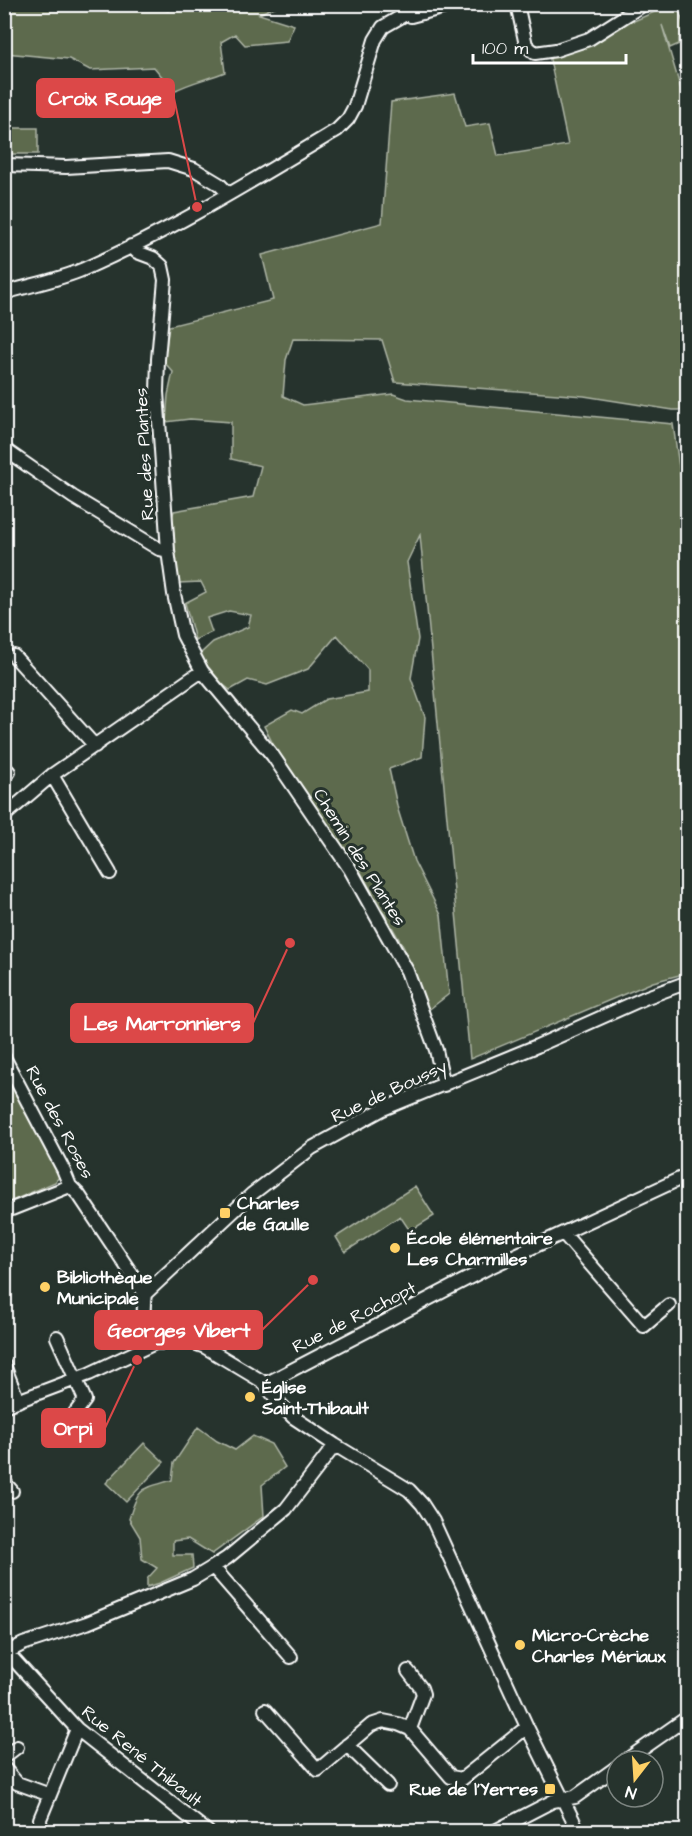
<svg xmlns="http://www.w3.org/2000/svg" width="692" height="1836" font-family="'Architects Daughter',sans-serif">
	<rect width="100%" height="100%" fill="#26332d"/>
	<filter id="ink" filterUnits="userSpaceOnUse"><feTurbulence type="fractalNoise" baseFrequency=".0167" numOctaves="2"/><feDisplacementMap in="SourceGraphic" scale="12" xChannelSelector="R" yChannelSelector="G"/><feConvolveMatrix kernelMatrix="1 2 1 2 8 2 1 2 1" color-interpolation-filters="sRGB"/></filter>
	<g filter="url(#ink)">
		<path fill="#5d6b4d" stroke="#aeb5a6" stroke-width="1.5" d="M38,4L40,6L72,4L90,7L95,4L151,5L168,11L175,5H279L259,14L294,25L287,41L245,45L235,34L221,42L225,72C208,79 191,82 174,91L154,67L90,70L69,59L5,53V5Z
			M670,5H677L687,34L679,38V44L670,48L662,25L687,110L688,325L686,327L688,330L687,410H673L584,396L395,382L382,340L293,339L286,360L283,396L303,405L393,394L407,399L673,424L688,531L687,973L653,982L470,1059L420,535L407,562L418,639L411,678L425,717L422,757L389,769L398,810L414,861L441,915L449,994L427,1011L404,948L360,871L287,772L264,726L292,710L302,714L326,699L368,692V670L337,635L308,669L267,685L248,680L230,690L211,675L200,654L213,642L248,627L251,615L229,611L207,618L212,632L195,640L185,603L206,592L201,582L178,583L172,517L174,511L253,497L261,466L231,459V422L190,419L166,422L168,395L173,372L164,362L169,326L273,300L262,255L382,223L391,102L455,93L465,127L490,123L498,156L568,145L549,55L632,15L634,21Z
			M5,128H38V154H5Z
			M4,1071L60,1176L55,1182L5,1204Z
			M415,1186L434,1216L410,1231L400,1216L345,1252L336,1237Z
			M198,1427L217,1441L235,1450L253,1436L271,1444L285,1467L262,1485L264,1516L212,1554L188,1539L173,1541V1555H192L193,1568L160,1583L147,1587V1579L157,1568L142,1559L140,1537L129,1519C138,1487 142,1489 172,1480L174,1463Z
			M144,1443L164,1462L126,1502L106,1483Z"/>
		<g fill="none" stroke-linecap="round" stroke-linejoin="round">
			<path stroke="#92a8a9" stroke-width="3" d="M658,5L660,4"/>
			<g stroke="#fff" stroke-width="16">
				<path id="minor" d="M517,4L526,45L535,53L556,50L589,39L644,4
					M411,16L457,4
					M6,165L66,167L168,161L194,169L219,184L229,194
					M131,246L137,252L153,258L162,266L165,280L158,359L157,392L168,551L174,594L183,635L202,671L273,756L350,869L407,971L436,1050L444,1085
					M4,293C31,285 59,280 84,269C172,230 254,180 337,130L348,119L355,106L375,40L383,27L423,4
					M4,449L73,497L159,549L168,551
					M14,656L95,746
					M4,767L9,772
					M52,775L110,873
					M4,816L52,775L202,671
					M4,1057L63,1169L70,1186L79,1195L145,1294
					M4,1212L70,1186
					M563,1233L644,1326L669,1305
					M145,1294L252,1194L312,1148L383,1109L537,1046L647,997L688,982
					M145,1294C142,1313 144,1328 155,1343
					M57,1337L85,1400L75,1413
					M4,1365L18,1401
					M265,1384L490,1267L688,1175
					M4,1406L89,1374L155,1343H194L205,1347L260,1380L265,1384L281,1405L293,1417L335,1445L409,1490L422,1504L433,1521L527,1727L579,1832
					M4,1482L12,1491
					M213,1567L291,1657
					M4,1649L77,1729L208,1832
					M4,1654L23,1644L87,1623L193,1579L213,1567L227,1558L286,1509L335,1445
					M408,1671L421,1688L423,1694L410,1729
					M265,1710L318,1770L371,1725L383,1721L398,1724L410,1729L451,1777L462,1779L527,1727
					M347,1745L388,1785
					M4,1757L17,1747
					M625,1761L688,1717
					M4,1768L17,1783L50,1795
					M41,1832L40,1819L77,1729
					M493,1832L553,1801L575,1797L617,1767"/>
			</g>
			<use href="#minor" stroke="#26332d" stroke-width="12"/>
		</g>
	</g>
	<g fill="#ffd166" stroke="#26332d" stroke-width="2">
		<rect x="219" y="1207" width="12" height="12" rx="3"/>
		<circle cx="395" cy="1248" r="6"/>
		<circle cx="45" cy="1287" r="6"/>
		<circle cx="250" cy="1397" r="6"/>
		<circle cx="520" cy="1645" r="6"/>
		<rect x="544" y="1783" width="12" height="12" rx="3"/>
	</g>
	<g text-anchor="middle" stroke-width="6" stroke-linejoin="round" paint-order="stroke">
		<g font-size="18" fill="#fff" stroke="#26332d">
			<text transform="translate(144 454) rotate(-93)" y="6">Rue des Plantes</text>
			<text transform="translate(360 857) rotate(58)" y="6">Chemin des Plantes</text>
			<text transform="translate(389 1091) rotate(-25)" y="6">Rue de Boussy</text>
			<text transform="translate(60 1122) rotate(62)" y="6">Rue des Roses</text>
			<text transform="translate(354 1317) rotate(-27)" y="6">Rue de Rochopt</text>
			<text transform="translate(142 1756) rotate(39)" y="6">Rue René Thibault</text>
		</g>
		<g font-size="18" font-weight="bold" fill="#fff" stroke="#26332d" text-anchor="start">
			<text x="237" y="1209">Charles<tspan x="237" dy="21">de Gaulle</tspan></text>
			<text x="407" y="1244">École élémentaire<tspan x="407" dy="21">Les Charmilles</tspan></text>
			<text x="57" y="1283">Bibliothèque<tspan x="57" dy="21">Municipale</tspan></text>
			<text x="262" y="1393">Église<tspan x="262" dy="21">Saint-Thibault</tspan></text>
			<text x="532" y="1641">Micro-Crèche<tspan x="532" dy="21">Charles Mériaux</tspan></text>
			<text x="538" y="1795" text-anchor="end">Rue de l'Yerres</text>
		</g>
	</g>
	<path fill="none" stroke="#dc4848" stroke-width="2" d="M197 207L174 98M290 943L253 1023M313 1280L262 1330M137 1360L105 1428"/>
	<g fill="#dc4848" stroke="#26332d" stroke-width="2">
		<circle cx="197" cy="207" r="6"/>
		<circle cx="290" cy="943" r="6"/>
		<circle cx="313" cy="1280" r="6"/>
		<circle cx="137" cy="1360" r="6"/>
	</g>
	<g fill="#dc4848" stroke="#dc4848" stroke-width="2">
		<rect x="37" y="79" width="137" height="38" rx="6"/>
		<rect x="71" y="1004" width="182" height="38" rx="6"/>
		<rect x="95" y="1311" width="167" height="38" rx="6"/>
		<rect x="42" y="1409" width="63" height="38" rx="6"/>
	</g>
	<g font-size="20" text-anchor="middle" font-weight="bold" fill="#fff">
		<text x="105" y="105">Croix Rouge</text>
		<text x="162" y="1030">Les Marronniers</text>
		<text x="179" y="1337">Georges Vibert</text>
		<text x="73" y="1435">Orpi</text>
	</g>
	<rect width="692" height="1836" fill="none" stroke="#26332d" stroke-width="24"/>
	<rect x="12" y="12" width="668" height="1812" fill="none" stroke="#fff" stroke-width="2" filter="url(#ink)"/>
	<g transform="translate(635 1779) rotate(197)"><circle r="28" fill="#26332d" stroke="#7d8581" stroke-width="1.5"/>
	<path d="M0-4.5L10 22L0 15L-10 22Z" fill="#ffd166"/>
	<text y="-9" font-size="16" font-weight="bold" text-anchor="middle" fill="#ffffff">N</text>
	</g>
	<path d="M473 54v9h153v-9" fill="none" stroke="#ffffff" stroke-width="3"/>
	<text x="482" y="54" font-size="18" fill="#ffffff" stroke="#26332d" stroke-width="4.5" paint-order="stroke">100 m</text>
</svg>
